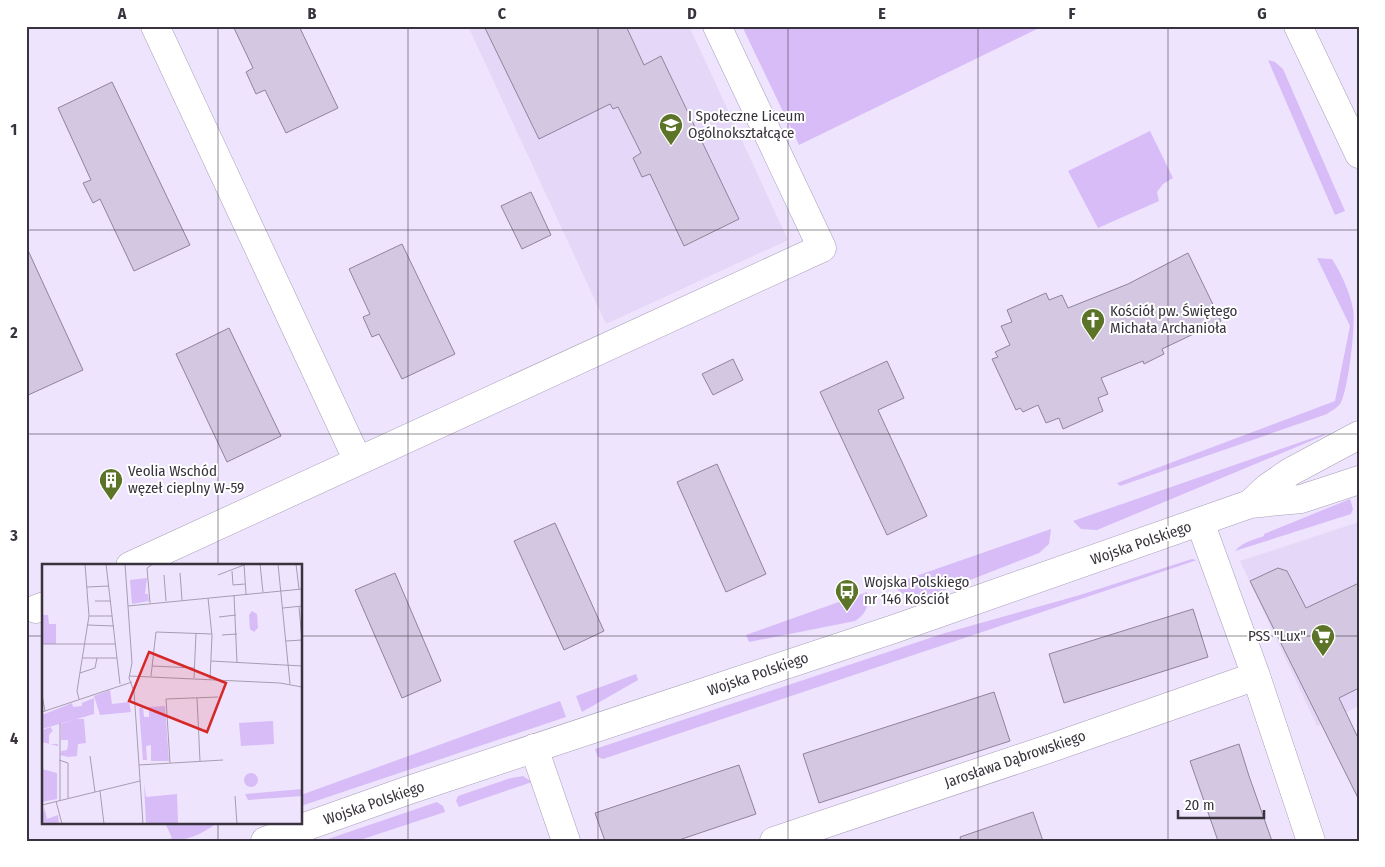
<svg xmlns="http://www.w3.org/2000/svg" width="1385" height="867" font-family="'Fira Sans Condensed',sans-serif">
	<rect width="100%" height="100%" fill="#efe4fe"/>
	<path fill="#e4d7f7" d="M468,26H689L788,240L606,324Z
		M1359,522V706L1317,726L1240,561Z"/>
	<path fill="#d7bcf7" d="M742,26H1043L799,145Z
		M1268,60L1275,62L1283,69L1345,211L1335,215Z
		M1150,131L1173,178L1163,184L1157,192L1159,201L1098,228L1068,171Z
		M1317,258L1332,259C1341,273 1350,292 1353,309C1356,324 1348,392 1340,404C1337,408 1331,411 1327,414L1120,486L1117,483L1335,401L1350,326Z
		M1324,434L1325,435L1097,530L1081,529L1073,521Z
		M1350,499L1353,509L1351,514L1235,551C1242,542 1256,539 1264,536V534Z
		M1051,529L1049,544L1039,553L932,595C918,598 901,598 893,584Z
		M1192,559L1197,560L603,759L598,757L595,749L945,633L1080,595Z
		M867,592C869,605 867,614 855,621L749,642L746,635Z
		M636,674L638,680L582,712L576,696Z
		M560,701L566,717L301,806V795Z
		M523,776L532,782L459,807L456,801L458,796L511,778Z
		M437,802L443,806L445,812L357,841H322Z
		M165,823H217C200,836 185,841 164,841L172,838Z"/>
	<path fill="#d3c7e1" stroke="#8e849b" d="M233,26H299L338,108L286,133L265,90L256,94L246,72L253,68Z
		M484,26H626L644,65L661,56L739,219L684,246L650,174L642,177L633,158L641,153L618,107L613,109L610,104L539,139Z
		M112,82L190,245L134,271L100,199L93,203L83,183L91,180L58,108Z
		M531,192L551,235L522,249L501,206Z
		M402,244L455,354L402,379L379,334L372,337L363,317L370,314L349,269Z
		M26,246L83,370L26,396Z
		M1188,253L1221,321L1162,349L1164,354L1144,364L1143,361L1101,378L1108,394L1098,398L1103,411L1063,429L1059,418L1046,423L1038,405L1023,412L1020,408L1016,410L992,359L998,357L995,352L1010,345L1001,326L1012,322L1007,310L1046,293L1049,300L1062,295L1068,308L1128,284Z
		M229,328L281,436L227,462L176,354Z
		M733,359L743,380L713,395L702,374Z
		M887,361L904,398L878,410L927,516L887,535L820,392Z
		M717,464L766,574L726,592L677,482Z
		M555,523L604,631L564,650L514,541Z
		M1278,568L1287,571L1306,608L1359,583V688L1339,698L1359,740V800L1250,581Z
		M395,573L441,681L402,698L355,590Z
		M1193,609L1208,657L1064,703L1049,654Z
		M994,692L1010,741L819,803L803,754Z
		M1239,744L1249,776L1272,841H1218L1190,761Z
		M739,765L756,814L676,841H605L595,813Z
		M1033,812L1043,841H961L960,837Z"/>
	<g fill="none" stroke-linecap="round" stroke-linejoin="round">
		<g stroke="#a89eb6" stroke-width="29">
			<path id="minor" d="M155,26L358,461
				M1200,522L1256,676L1311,841
				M130,566L822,248L717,26
				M36,609L44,606
				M534,748L566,841
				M774,841L1054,747L1256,676"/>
		</g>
		<g stroke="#a89eb6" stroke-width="29">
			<path id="tertiary" d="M1298,26L1359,154
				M1250,504L1267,488L1290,472L1359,435
				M265,841L406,791L894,629L1250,504L1301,499L1359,480"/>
		</g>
		<use href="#minor" stroke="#fff" stroke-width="28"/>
		<use href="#tertiary" stroke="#fff" stroke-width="28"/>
	</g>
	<path fill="none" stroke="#38333d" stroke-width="1" stroke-opacity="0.55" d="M218,26V566M408,26V841M598,26V841M788,26V841M978,26V841M1168,26V841M26,230H1359M26,434H1359M26,636H44M301,636H1359M218,823V841"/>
	<defs>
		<g id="school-pin" transform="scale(1.25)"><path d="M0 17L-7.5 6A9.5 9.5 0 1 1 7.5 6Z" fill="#5b7427" stroke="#fff"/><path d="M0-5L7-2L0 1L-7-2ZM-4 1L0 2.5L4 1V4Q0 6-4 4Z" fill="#fff"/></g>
		<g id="church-pin" transform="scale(1.25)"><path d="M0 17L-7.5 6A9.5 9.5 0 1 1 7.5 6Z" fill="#5b7427" stroke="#fff"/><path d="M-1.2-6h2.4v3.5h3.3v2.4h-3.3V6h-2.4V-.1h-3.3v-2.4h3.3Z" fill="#fff"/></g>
		<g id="building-pin" transform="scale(1.25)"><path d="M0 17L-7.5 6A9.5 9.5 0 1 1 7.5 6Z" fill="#5b7427" stroke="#fff"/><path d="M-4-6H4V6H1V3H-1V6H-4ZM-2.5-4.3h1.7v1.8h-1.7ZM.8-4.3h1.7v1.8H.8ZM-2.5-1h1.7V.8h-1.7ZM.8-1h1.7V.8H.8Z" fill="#fff"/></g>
		<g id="bus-pin" transform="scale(1.25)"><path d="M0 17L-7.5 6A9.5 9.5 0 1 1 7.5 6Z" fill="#5b7427" stroke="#fff"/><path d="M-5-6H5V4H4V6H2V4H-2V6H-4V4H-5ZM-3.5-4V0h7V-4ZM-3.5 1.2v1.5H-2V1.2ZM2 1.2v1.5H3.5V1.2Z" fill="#fff"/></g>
		<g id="supermarket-pin" transform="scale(1.25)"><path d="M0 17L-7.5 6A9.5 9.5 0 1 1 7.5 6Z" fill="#5b7427" stroke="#fff"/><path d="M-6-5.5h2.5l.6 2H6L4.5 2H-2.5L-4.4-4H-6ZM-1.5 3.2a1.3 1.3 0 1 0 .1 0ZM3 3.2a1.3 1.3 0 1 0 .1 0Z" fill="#fff"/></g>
	</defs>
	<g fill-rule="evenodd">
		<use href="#school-pin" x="671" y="125"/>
		<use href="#church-pin" x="1093" y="320"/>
		<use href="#building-pin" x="111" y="480"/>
		<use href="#bus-pin" x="847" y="591"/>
		<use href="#supermarket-pin" x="1323" y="636"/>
	</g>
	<g text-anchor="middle" stroke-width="4" stroke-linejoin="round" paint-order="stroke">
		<g font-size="15" fill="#38333d" stroke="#fff" text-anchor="start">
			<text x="688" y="121">I Społeczne Liceum<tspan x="688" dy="17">Ogólnokształcące</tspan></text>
			<text x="1110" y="316">Kościół pw. Świętego<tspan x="1110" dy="17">Michała Archanioła</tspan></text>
			<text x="128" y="476">Veolia Wschód<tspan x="128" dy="17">węzeł cieplny W-59</tspan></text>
			<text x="864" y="587">Wojska Polskiego<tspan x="864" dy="17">nr 146 Kościół</tspan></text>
			<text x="1306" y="641" text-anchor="end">PSS "Lux"</text>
		</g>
		<g font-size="15" fill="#38333d" stroke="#fff">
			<text transform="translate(1141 543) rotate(-19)" y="5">Wojska Polskiego</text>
			<text transform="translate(758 674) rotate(-19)" y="5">Wojska Polskiego</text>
			<text transform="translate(1015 759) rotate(-19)" y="5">Jarosława Dąbrowskiego</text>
			<text transform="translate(374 803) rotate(-19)" y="5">Wojska Polskiego</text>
		</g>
	</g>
	<g transform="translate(42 564)">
		<rect width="260" height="260" fill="#efe4fe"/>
		<path d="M105,14L103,30H106L107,37L90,40L88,16ZM210,47L215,50L216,64L212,68L208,65L207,51ZM0,51H6L7,60H14V80H0ZM68,126L70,140L87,138L89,148L58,151L52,132ZM52,134V150L0,165V151L30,139L31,143L40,142V139ZM123,142L127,197H109V181L104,182L105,196H101L97,144L101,143L102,153H107V143ZM35,155H42L44,179L36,180L35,192L26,193L18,191L19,187L25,186L26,181V176H19V160ZM231,157L232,180L199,182L197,159ZM9,163L10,166H17H11L7,171V180H16V182L0,178V166ZM0,205L15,209V235L0,238ZM202 216a7 7 0 1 1 14 0a7 7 0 1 1-14 0ZM102,219L104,233L135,230L136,260H104ZM260,225V232L206,236L203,230ZM2,243L5,255L16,251L17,260H0Z" fill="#d7bcf7"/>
		<path fill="none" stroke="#a69db1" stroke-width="1" d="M64,0L78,120M83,0L90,99L87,114L91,125M202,0L204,30M218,0L221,28M236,0L248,120M254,0L257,25M190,7L191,21L203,20M138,9L140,36M122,11L124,37M176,11L202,1M45,23L67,22M192,31L195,99M166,34L170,72L168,115M53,37H69M108,39L105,4L111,0M86,42L260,25M257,43L260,76M241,44L260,42M47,52H70M177,53L194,51M46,61L72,62M180,71L195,70M244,77L260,76M0,80H73M41,94H75M169,97L260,102M110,102L152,104M38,109L53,104L55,94M87,112L238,119L260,123M109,112L114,68L170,70M152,114L154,69M96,115L92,127L101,260M0,131L3,147M155,134L158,197M37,135L35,127L47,52L43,0M0,148L90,118M48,192L53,228M17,196L26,199V234M128,199L124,135L176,133M97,201L181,196M58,227L62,260M193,232L195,260M14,237L20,260M18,237V159M0,241L98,217"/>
		<path fill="#d62828" fill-opacity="0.15" stroke="#d62828" stroke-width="2.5" d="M107,88L184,119L165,168L87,137Z"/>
		<rect width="260" height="260" fill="none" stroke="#38333d" stroke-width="2.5"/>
	</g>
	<rect width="1385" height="867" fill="none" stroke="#ffffff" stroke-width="55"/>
	<path d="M1178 810v8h86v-8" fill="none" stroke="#38333d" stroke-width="2.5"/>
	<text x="1185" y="810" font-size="15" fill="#38333d" stroke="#ffffff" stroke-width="4" paint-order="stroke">20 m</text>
	<rect x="28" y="28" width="1330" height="812" fill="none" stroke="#38333d" stroke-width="2"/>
	<g font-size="16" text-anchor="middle" font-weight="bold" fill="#38333d">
		<text x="122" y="19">A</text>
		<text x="312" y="19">B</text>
		<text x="502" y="19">C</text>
		<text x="692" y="19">D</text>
		<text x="882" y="19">E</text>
		<text x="1072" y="19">F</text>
		<text x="1262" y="19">G</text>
		<text x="14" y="135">1</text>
		<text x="14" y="338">2</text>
		<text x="14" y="541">3</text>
		<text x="14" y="744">4</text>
	</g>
</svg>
